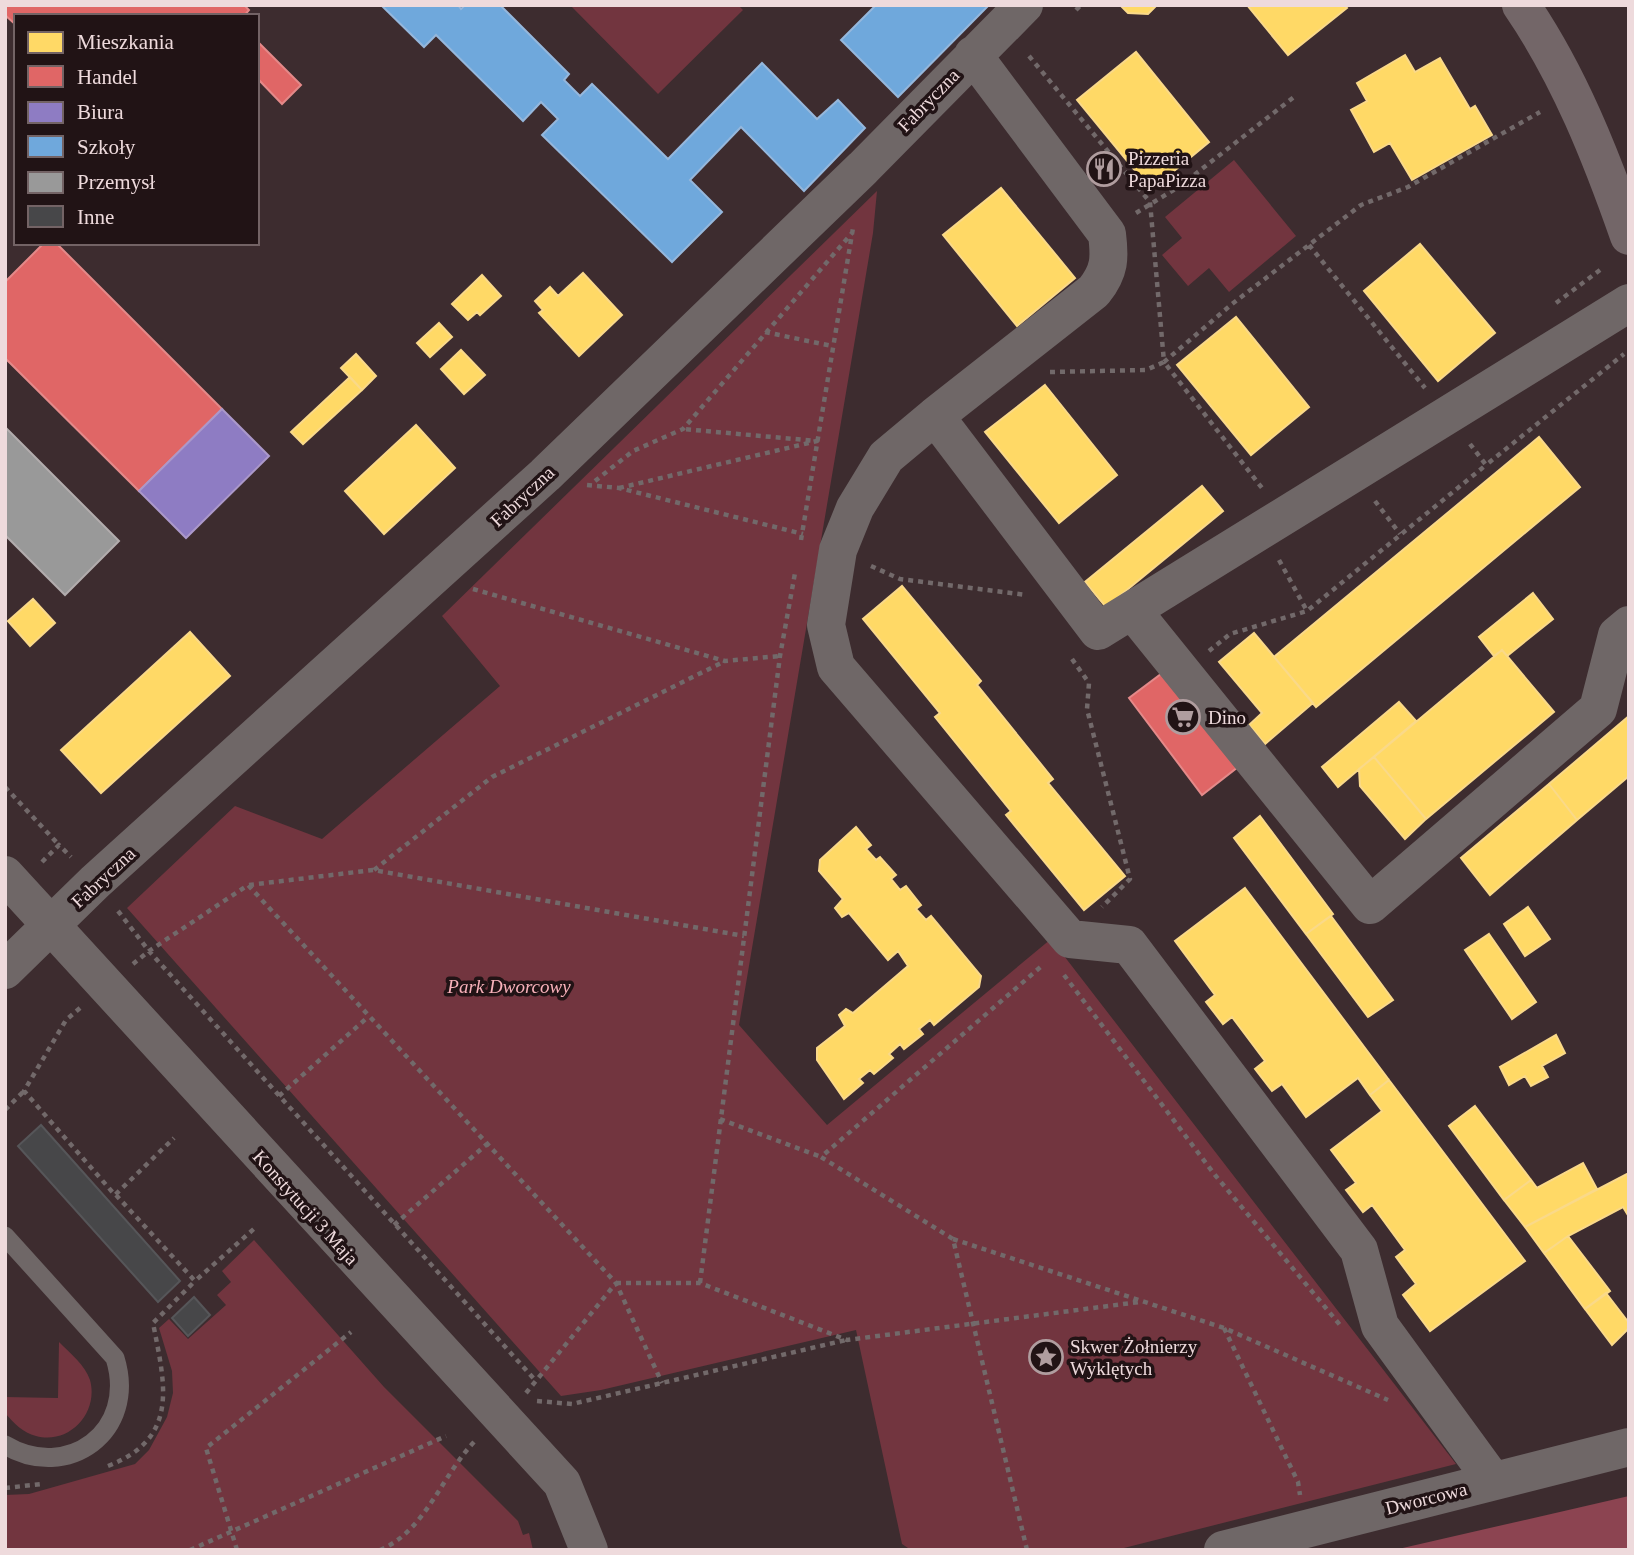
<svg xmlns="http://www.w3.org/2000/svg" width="1634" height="1555" font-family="'Times New Roman',serif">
	<rect width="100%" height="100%" fill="#3d2c2f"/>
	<path fill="#72353f" d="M570,5H738L743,10L658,94Z
		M1234,160L1296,236L1229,292L1209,268L1188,286L1162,255L1182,238L1165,217Z
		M877,191L873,233L739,1025L827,1125L1051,939L1456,1464L1116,1550H911L902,1544L856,1330L601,1390L561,1396L127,908L235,806L322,839L500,686L442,616Z
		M254,1240L384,1387L518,1521L523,1535L529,1533L533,1550H5V1495L29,1494L135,1464L149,1450L167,1417L173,1393L172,1371L159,1328L169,1319L188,1339L226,1305L217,1295L231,1282L222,1271Z
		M59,1342C70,1353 85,1365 90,1380C99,1413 69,1445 36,1436C23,1433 14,1423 5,1413V1397L58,1398Z"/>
	<path fill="#8c4451" d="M1629,1496V1550H1394Z"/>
	<path fill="#ffd966" stroke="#fad989" stroke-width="2" d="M1120,5H1157L1148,14L1128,13Z
		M1247,5H1344L1347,8L1288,55Z
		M1136,52L1209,142L1151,190L1077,100Z
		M1405,55L1415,72L1440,58L1470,109L1475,106L1492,135L1412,180L1390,143L1374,152L1351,110L1367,101L1357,83Z
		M1001,188L1075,278L1017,326L943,235Z
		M1420,244L1495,333L1438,381L1364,291Z
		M583,273L622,315L579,356L539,313L543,310L535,301L550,287L558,296Z
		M482,275L501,296L480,315L477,312L468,320L452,304Z
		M1236,317L1309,407L1251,455L1177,365Z
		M439,323L452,337L430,357L417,343Z
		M461,350L485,375L464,394L441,369Z
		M356,354L376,376L362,390L341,368Z
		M350,377L362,390L303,444L291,432Z
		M1045,385L1117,475L1059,523L985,432Z
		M416,425L455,468L384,534L345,491Z
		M1539,437L1580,487L1316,707L1274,657Z
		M1202,486L1223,511L1106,607L1085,582Z
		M902,586L981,681L977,685L1053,779L1048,783L1125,876L1084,910L1006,815L1011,811L935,717L940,713L863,619Z
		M1533,593L1553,619L1507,656L1502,650L1494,656L1479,637Z
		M33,599L55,623L30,646L8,621Z
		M190,632L230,676L101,793L61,750Z
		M1254,633L1313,703L1265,744L1249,725L1262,713L1219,662Z
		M1502,650L1554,712L1426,819L1374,757Z
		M1399,702L1416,721L1338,787L1322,767Z
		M1629,716V776L1577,820L1549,784Z
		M1374,757L1426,819L1405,839L1360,786L1359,769Z
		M1549,784L1577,820L1490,895L1461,858Z
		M1260,816L1333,914L1306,934L1234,838Z
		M856,827L871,845L866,849L876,860L880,857L896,875L891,879L900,890L906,886L921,905L916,909L926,920L931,916L981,976L979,987L934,1025L930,1020L919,1029L923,1034L904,1049L900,1044L889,1054L893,1058L874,1074L870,1070L859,1079L863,1083L844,1099L817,1060V1048L845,1026L839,1015L846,1009L853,1013L908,966L898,951L888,960L849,913L842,917L835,908L843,899L819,871L820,860Z
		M1245,888L1389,1080L1370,1095L1358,1078L1306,1117L1282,1084L1272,1091L1255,1069L1265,1061L1232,1017L1223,1024L1206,1002L1215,995L1175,941Z
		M1528,907L1550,939L1525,956L1504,924Z
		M1331,916L1393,1000L1368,1017L1306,934Z
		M1489,934L1536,1002L1512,1019L1465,950Z
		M1556,1035L1565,1053L1542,1066L1548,1077L1531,1086L1525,1076L1509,1085L1500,1067Z
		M1389,1080L1525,1261L1430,1331L1403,1295L1416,1284L1396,1257L1405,1250L1372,1205L1363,1212L1346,1190L1356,1183L1331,1150L1382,1111L1370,1095Z
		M1475,1106L1531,1180L1504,1200L1449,1126Z
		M1583,1163L1597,1189L1525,1227L1504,1200L1531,1180L1537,1188Z
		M1629,1173V1217L1623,1207L1568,1236L1544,1253L1525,1227Z
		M1568,1236L1610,1291L1585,1309L1544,1253Z
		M1606,1293L1629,1323V1328L1612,1345L1585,1309Z"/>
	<path fill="#e06666" stroke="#e48989" stroke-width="2" d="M5,5H244L249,10L244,16H16V25L5,15Z
		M257,41L301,85L282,104L257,78Z
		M44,243H56L222,409L139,491L5,358V282Z
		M1165,671L1238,767L1202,795L1129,698Z"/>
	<path fill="#8e7cc3" stroke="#ab98ca" stroke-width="2" d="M222,409L269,456L186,538L139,491Z"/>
	<path fill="#6fa8dc" stroke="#95b7dc" stroke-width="2" d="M381,5H458L461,9L465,5H500L569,74L564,80L580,96L592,84L668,159L762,63L817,119L838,100L865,128L804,191L741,127L690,180L722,212L672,262L542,135L558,119L541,102L523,121L436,35L424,47Z
		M876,5H989L898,97L841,40Z"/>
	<path fill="#999" stroke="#b2acad" stroke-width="2" d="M5,427L119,541L65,595L5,535Z"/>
	<path fill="#474749" stroke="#565659" stroke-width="2" d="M41,1125L180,1281L158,1302L18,1146Z
		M194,1297L210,1315L188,1336L172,1318Z"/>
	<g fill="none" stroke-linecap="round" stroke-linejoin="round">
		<path stroke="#72696a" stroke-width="4.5" stroke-dasharray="5 5" stroke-linecap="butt" d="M1076,10L1081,5
			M1029,56L1150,202L1164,362L1232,304L1361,205L1408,187L1540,112
			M1136,213L1180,186L1294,97
			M1309,245L1425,388
			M1556,303L1600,270
			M765,332L832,346
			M1050,372L1146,370L1164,362L1262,488
			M1470,444L1486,465L1624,354
			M595,481L633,451L683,429L852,233
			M587,485L619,488L803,534
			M619,488L817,441L683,429
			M1375,501L1400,534
			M801,540L853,228
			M1279,560L1307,611
			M871,566L900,579L1027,595
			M473,589L725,661L780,656
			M1209,651L1230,634L1307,611L1486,465
			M1072,659L1089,683L1087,709L1130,879L1102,907
			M5,787L59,845
			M42,862L59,845L71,857
			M374,870L492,777L725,661
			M249,885L373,870L744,936
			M118,911L149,951L248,885L616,1283L662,1383
			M133,964L149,951L535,1380
			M1064,975L1215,1175L1340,1325
			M80,1008L66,1020L24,1091L115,1195L174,1138
			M279,1096L368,1017
			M5,1110L24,1091
			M720,1119L821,1157
			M116,1195L195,1281L256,1227
			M394,1225L487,1144
			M953,1239L1224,1328L1388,1400
			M616,1283H700L847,1340L1139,1302
			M700,1283L780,656L795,573
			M1224,1328L1298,1482L1300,1495
			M526,1393L616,1283
			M537,1401L572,1404L846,1340
			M108,1466C180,1438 165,1385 153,1323L195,1281
			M5,1488L42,1484
			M190,1550L446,1436
			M237,1550L206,1448L351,1332
			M380,1550C426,1531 442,1474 476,1440
			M1027,1550L953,1239L821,1157L1044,964"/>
		<path stroke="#6f6767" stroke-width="19" d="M5,1236L115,1358C138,1432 67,1482 5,1445"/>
		<path stroke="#6f6767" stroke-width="38" d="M973,55L1107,234C1110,258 1110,271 1094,291L935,416L1098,631L1629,303
			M935,416L886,457L855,508L838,550L826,625L836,667L1070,939L1129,945L1359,1250L1380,1326L1493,1481
			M1132,610L1370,905L1598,709L1617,635L1629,625
			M5,875L562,1483L589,1550
			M5,970L95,882L545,475L863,168L1024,5
			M1223,1550L1629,1447"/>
		<path stroke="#736668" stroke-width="38" d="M1521,5C1569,75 1601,156 1629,236"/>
	</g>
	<defs>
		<g id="restaurant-ring" transform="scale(1.75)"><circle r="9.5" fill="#211315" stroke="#b09d9f" stroke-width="1.5"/><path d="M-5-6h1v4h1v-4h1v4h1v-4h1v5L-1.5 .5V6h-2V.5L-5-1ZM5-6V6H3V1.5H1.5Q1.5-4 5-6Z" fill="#b09d9f"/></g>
		<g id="supermarket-ring" transform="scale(1.75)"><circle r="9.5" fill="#211315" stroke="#b09d9f" stroke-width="1.5"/><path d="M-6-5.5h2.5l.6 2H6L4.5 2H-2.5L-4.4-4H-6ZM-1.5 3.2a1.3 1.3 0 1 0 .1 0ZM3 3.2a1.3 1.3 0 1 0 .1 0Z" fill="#b09d9f"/></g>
		<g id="sight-ring" transform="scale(1.75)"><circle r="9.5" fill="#211315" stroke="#b09d9f" stroke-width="1.5"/><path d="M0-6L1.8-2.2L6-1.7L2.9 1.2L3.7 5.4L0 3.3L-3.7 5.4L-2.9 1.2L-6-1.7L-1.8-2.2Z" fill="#b09d9f"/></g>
	</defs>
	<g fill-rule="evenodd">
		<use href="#restaurant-ring" x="1104" y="169"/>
		<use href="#supermarket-ring" x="1183" y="717"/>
		<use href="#sight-ring" x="1046" y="1357"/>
	</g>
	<g text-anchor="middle" stroke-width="7" stroke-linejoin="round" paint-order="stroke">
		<g font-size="19" fill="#eedadc" stroke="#211315">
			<text transform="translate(928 100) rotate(-46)" y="7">Fabryczna</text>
			<text transform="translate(522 496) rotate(-43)" y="7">Fabryczna</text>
			<text transform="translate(103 877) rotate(-43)" y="7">Fabryczna</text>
			<text transform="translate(306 1207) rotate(48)" y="7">Konstytucji 3 Maja</text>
			<text transform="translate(1426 1498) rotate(-14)" y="7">Dworcowa</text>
		</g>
		<g font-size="19" fill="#eedadc" stroke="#211315" text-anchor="start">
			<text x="1128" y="165">Pizzeria<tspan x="1128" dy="22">PapaPizza</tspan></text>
			<text x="1208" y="724">Dino</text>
			<text x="1070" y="1353">Skwer Żołnierzy<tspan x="1070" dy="22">Wyklętych</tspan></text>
		</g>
		<g font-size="19" font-style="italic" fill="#f8b1ba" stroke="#211315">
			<text x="509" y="993">Park Dworcowy</text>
		</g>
	</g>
	<rect width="1634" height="1555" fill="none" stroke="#eedadc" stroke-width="14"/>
	<rect x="14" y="14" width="245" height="231" fill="#211315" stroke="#736365" stroke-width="2"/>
	<rect x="28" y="32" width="35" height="21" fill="#ffd966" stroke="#736365" stroke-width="2"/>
	<text x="77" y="49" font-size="21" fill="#eedadc">Mieszkania</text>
	<rect x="28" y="66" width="35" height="21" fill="#e06666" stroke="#736365" stroke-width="2"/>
	<text x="77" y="84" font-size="21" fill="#eedadc">Handel</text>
	<rect x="28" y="102" width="35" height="21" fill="#8e7cc3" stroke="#736365" stroke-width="2"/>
	<text x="77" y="119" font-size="21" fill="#eedadc">Biura</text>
	<rect x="28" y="136" width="35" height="21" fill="#6fa8dc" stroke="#736365" stroke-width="2"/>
	<text x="77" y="154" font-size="21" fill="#eedadc">Szkoły</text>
	<rect x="28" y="172" width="35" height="21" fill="#999999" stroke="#736365" stroke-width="2"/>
	<text x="77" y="189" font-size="21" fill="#eedadc">Przemysł</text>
	<rect x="28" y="206" width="35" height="21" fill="#474749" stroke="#736365" stroke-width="2"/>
	<text x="77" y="224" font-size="21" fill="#eedadc">Inne</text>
</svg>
